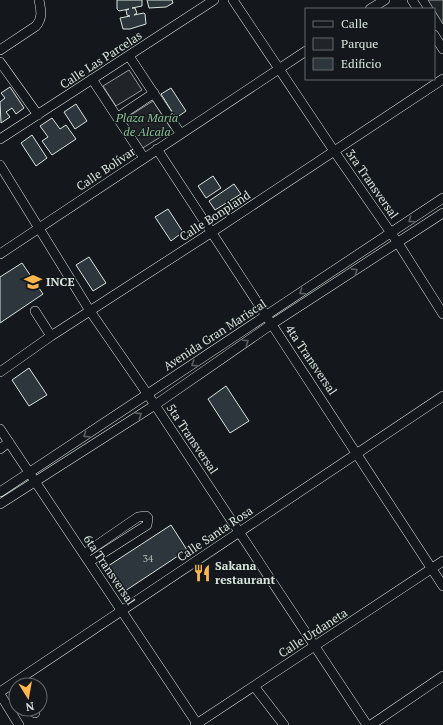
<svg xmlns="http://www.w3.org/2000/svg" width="443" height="725" font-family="'PT Serif',serif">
	<rect width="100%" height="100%" fill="#14181c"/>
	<path fill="#202428" stroke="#939e99" d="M428,0H443V24Z
		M129,70L142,90L116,106L103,86Z
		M153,101L172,130L141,149L123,120Z"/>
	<path fill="#2c363c" stroke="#d8e6dc" d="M117,0H142V6L132,8H135L137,13L134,15L144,13L145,14L146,24L130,29H123L120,18L130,16L127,15L126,10L129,9L119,11L117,9Z
		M147,0H172L173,3L166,7L149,8Z
		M10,87L24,108L16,114L12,108L6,112L10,117L1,123L0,102L5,98L1,93Z
		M171,88L186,111L176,118L161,94Z
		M76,104L87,121L75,129L64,112Z
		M52,118L60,129L66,125L76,139L52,155L42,141L48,137L40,126Z
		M32,135L47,158L36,166L21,143Z
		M213,176L221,188L206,198L198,186Z
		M234,184L241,194L215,210L209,201Z
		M168,209L183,232L171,241L155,217Z
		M89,257L106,283L93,291L76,265Z
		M22,263L43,294L0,323V277Z
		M29,368L47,395L29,406L12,380Z
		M226,386L249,421L230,433L208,399Z
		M171,525L187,550L125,591L108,566Z"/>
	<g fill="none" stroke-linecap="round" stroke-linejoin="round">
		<g stroke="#d8e6dc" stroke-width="10">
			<path id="minor" d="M233,0L334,151L398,243L443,314
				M412,0L418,9
				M370,9L385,0
				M434,35L443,49
				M0,50L36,26C43,18 41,10 39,0
				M129,56L180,133
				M0,62L38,115
				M92,79L144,158
				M118,117L154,93
				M0,139L214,0
				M157,149L443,586
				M0,165L90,311L155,405L367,725
				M0,254L306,51
				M35,311L51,336
				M0,372L51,336L212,232L443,79
				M0,429L198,725
				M0,449L9,442
				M0,492L443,198
				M0,504L155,405L272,324L443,213
				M84,554L138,517L146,516L148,518L147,525L89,562
				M254,686L284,725
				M0,692L443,396
				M0,694L19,725
				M33,709L35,713
				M195,725L443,561
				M371,725L443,676"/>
		</g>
		<use href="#minor" stroke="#14181c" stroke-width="9"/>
	</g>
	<defs><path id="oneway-chevron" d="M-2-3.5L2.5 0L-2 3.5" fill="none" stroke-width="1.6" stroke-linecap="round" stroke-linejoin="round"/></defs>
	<g stroke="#59605f">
		<use href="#oneway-chevron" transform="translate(411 220) rotate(146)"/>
		<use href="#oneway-chevron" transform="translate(355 271) rotate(-33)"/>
		<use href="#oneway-chevron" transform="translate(302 292) rotate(146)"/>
		<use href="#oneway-chevron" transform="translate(246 342) rotate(-34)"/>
		<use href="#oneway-chevron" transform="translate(194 364) rotate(147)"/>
		<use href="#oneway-chevron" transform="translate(139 415) rotate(-33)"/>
		<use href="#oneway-chevron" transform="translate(86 435) rotate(146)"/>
	</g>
	<defs>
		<g id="university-bare" transform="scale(1.38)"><path d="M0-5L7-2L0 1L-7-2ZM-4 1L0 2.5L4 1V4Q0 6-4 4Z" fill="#ffb74d" stroke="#14181c" stroke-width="2.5" paint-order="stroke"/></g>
		<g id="restaurant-bare" transform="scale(1.38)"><path d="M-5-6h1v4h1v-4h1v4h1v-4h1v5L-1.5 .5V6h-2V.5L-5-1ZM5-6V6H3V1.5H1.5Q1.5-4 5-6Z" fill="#ffb74d" stroke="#14181c" stroke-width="2.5" paint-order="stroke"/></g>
	</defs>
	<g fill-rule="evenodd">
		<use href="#university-bare" x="33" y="282"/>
		<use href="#restaurant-bare" x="202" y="573"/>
	</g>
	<g text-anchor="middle" stroke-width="3" stroke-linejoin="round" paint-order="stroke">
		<g font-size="10" fill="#adbab4">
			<text x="148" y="562">34</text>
		</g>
		<g font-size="12" fill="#d8e6dc" stroke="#14181c">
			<text transform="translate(101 60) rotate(-33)" y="4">Calle Las Parcelas</text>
			<text transform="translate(106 169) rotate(-34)" y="4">Calle Bolívar</text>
			<text transform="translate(372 184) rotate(55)" y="4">3ra Transversal</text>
			<text transform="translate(215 216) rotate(-33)" y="4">Calle Bonpland</text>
			<text transform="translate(215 335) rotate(-33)" y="4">Avenida Gran Mariscal</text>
			<text transform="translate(311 360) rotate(56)" y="4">4ta Transversal</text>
			<text transform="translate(192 439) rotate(56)" y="4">5ta Transversal</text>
			<text transform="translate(215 534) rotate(-34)" y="4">Calle Santa Rosa</text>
			<text transform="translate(109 570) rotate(56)" y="4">6ta Transversal</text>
			<text transform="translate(313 633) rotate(-33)" y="4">Calle Urdaneta</text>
		</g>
		<g font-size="12" font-style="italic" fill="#8ac095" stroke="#14181c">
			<text x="147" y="122">Plaza María<tspan x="147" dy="14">de Alcala</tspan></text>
		</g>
		<g font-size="12" font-weight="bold" fill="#d8e6dc" stroke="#14181c" text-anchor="start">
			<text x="46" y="286">INCE</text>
			<text x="215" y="570">Sakana<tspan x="215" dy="14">restaurant</tspan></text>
		</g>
	</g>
	<rect x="305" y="8" width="130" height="72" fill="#14181c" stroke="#626a69"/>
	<rect x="313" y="21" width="20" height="6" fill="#14181c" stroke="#626a69"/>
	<text x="341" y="28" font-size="12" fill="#d8e6dc">Calle</text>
	<rect x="313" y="38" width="20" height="12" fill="#202428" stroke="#626a69"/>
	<text x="341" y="48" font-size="12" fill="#d8e6dc">Parque</text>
	<rect x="313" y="58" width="20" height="12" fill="#2c363c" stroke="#626a69"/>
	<text x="341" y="68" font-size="12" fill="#d8e6dc">Edificio</text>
	<g transform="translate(28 697) rotate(169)"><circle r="19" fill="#14181c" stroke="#626a69"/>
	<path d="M0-3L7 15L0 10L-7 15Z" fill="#ffb74d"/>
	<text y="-6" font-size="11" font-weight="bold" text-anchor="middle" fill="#d8e6dc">N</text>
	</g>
</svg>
